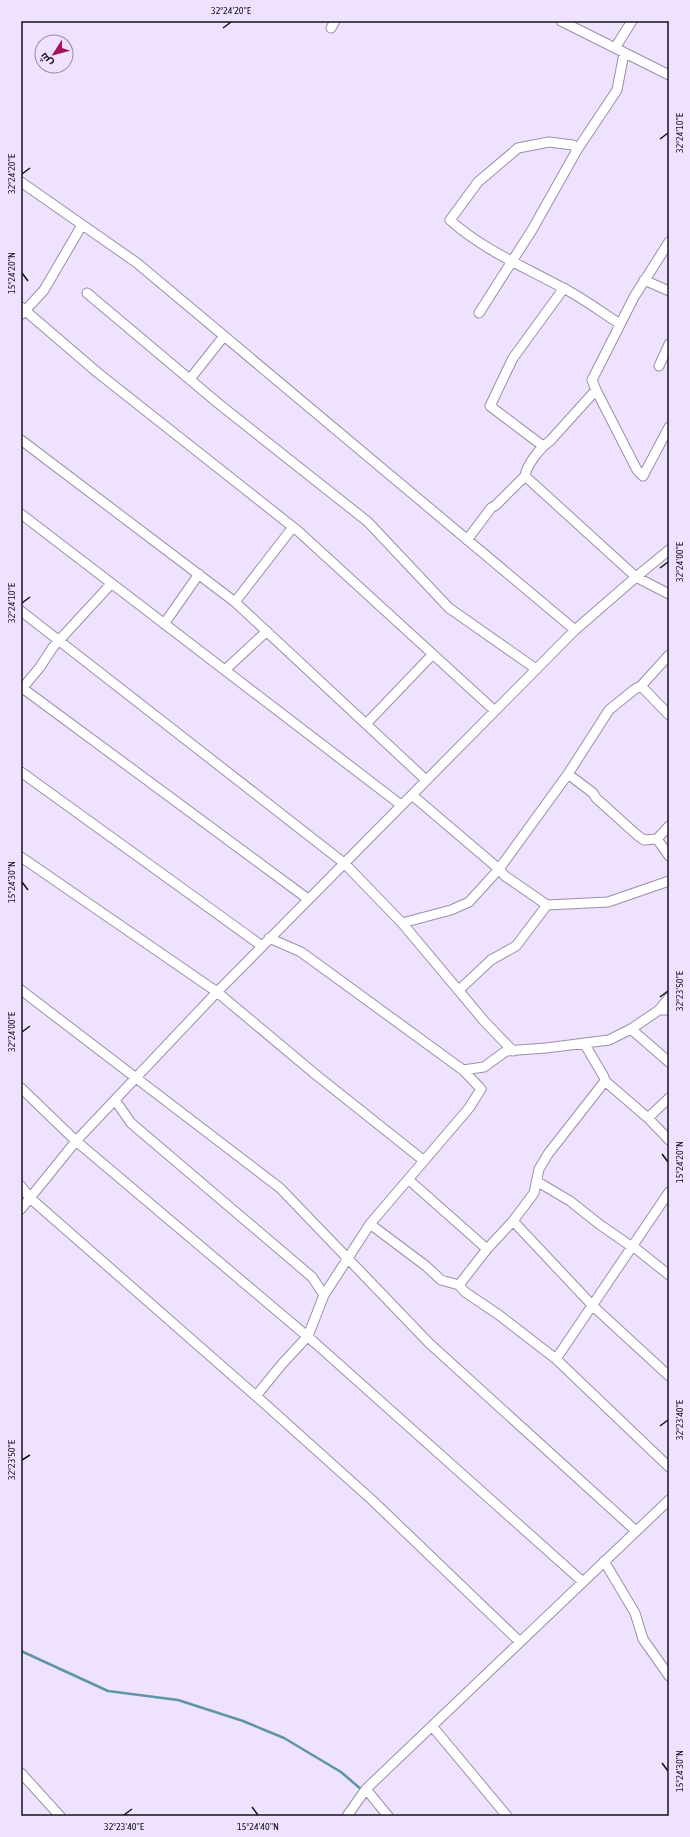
<svg xmlns="http://www.w3.org/2000/svg" width="690" height="1837" font-family="'Asap Condensed',Cairo,sans-serif">
	<rect width="100%" height="100%" fill="#eee2fe"/>
	<g fill="none" stroke-linecap="round" stroke-linejoin="round">
		<path stroke="#5e95a6" stroke-width="2.5" d="M21,1651L108,1691L178,1700L243,1721L284,1738L341,1772L362,1790"/>
		<g stroke="#9b8fa9" stroke-width="11">
			<path id="minor" d="M561,21L669,75
				M331,28L335,21
				M615,48L632,21
				M577,150L573,145L549,142L518,148L478,182L450,220C483,250 525,267 563,288C583,298 601,312 620,324
				M21,182L137,263L575,630
				M644,280L669,291
				M87,293L219,404L368,522L449,608L536,669
				M21,307L98,373L298,531L495,711
				M479,313L532,230L577,150L617,90L624,53
				M22,314L44,290L82,225
				M659,366L669,344
				M190,379L224,336
				M596,390L592,380L634,297L669,242
				M21,440L235,602L426,780
				M543,446L490,406L513,358L564,288
				M525,476L636,577L669,594
				M21,514L401,805
				M467,540L491,508L496,505L525,476C527,464 540,448 550,441L596,390L637,470L643,476L669,427
				M235,602L293,527
				M21,611L344,863L402,923L485,1022L513,1051
				M164,624L199,574
				M225,670L267,631
				M641,686L669,715
				M21,687L308,899
				M21,690L40,667L53,647L111,584
				M366,724L432,655
				M21,772L262,946
				M568,774L593,793L596,798L637,835L644,840L657,839
				M412,795L499,869L505,876L547,905L608,902L669,881
				M669,826L657,839L669,856
				M21,857L217,992L315,1074L423,1160
				M402,923L451,910L469,902L499,869L568,774L609,710L635,689L641,686L669,655
				M269,938L301,952L463,1070L484,1067L506,1051L546,1048L609,1040L631,1029L659,1010H669
				M21,990L280,1188L429,1343L636,1531
				M459,990L491,960L516,946L547,905
				M659,1010L669,998
				M631,1029L669,1062
				M584,1043L604,1077L605,1081L648,1118L669,1140
				M463,1070L481,1089L469,1108L370,1224L426,1266L441,1280L459,1285L465,1292L499,1315L556,1359L669,1467
				M21,1088L76,1141L314,1342L583,1582
				M115,1100L131,1123L312,1277L324,1295L308,1336L282,1364L256,1396
				M648,1118L669,1098
				M409,1180L487,1249
				M538,1182L570,1201L599,1224L632,1247H634L669,1275
				M21,1186L30,1198L256,1396L372,1500L520,1642
				M21,1209L76,1141L217,992L575,630L636,577L669,550
				M513,1221L593,1306L669,1376
				M459,1285L487,1249L513,1221L534,1193L539,1169L548,1154L605,1081
				M324,1295L370,1224
				M556,1359L669,1192
				M604,1561L635,1613L643,1639L669,1676
				M432,1726L507,1816
				M21,1773L60,1816
				M366,1789L388,1816
				M347,1816L366,1789L669,1500"/>
		</g>
		<use href="#minor" stroke="#fff" stroke-width="9"/>
	</g>
	<path fill="none" stroke="#16111b" stroke-width="1.5" d="M223,28L231,22M660,139L668,133M22,174L30,168M22,273L28,281M660,568L668,562M22,603L30,597M22,882L28,890M660,997L668,991M22,1032L30,1026M662,1154L668,1162M660,1426L668,1420M22,1460L30,1455M662,1763L668,1771M252,1807L258,1815M124,1815L132,1809"/>
	<rect width="690" height="1837" fill="none" stroke="#eee2fe" stroke-width="44"/>
	<g transform="translate(54 54) rotate(234)"><circle r="19" fill="#eee2fe" stroke="#988ea3"/>
	<path d="M0-3L7 15L0 10L-7 15Z" fill="#a41456"/>
	<text y="-6" font-size="11" font-weight="bold" text-anchor="middle" fill="#16111b">ش</text>
	</g>
	<rect x="22" y="22" width="646" height="1793" fill="none" stroke="#16111b" stroke-width="1.5"/>
	<g font-size="10" text-anchor="middle" fill="#16111b">
		<text x="231" y="14">32°24'20"E</text>
		<text transform="translate(679 133) rotate(-90)" y="4">32°24'10"E</text>
		<text transform="translate(11 174) rotate(-90)" y="4">32°24'20"E</text>
		<text transform="translate(11 273) rotate(-90)" y="4">15°24'20"N</text>
		<text transform="translate(679 562) rotate(-90)" y="4">32°24'00"E</text>
		<text transform="translate(11 603) rotate(-90)" y="4">32°24'10"E</text>
		<text transform="translate(11 882) rotate(-90)" y="4">15°24'30"N</text>
		<text transform="translate(679 991) rotate(-90)" y="4">32°23'50"E</text>
		<text transform="translate(11 1032) rotate(-90)" y="4">32°24'00"E</text>
		<text transform="translate(679 1162) rotate(-90)" y="4">15°24'20"N</text>
		<text transform="translate(679 1420) rotate(-90)" y="4">32°23'40"E</text>
		<text transform="translate(11 1460) rotate(-90)" y="4">32°23'50"E</text>
		<text transform="translate(679 1771) rotate(-90)" y="4">15°24'30"N</text>
		<text x="124" y="1830">32°23'40"E</text>
		<text x="258" y="1830">15°24'40"N</text>
	</g>
</svg>
